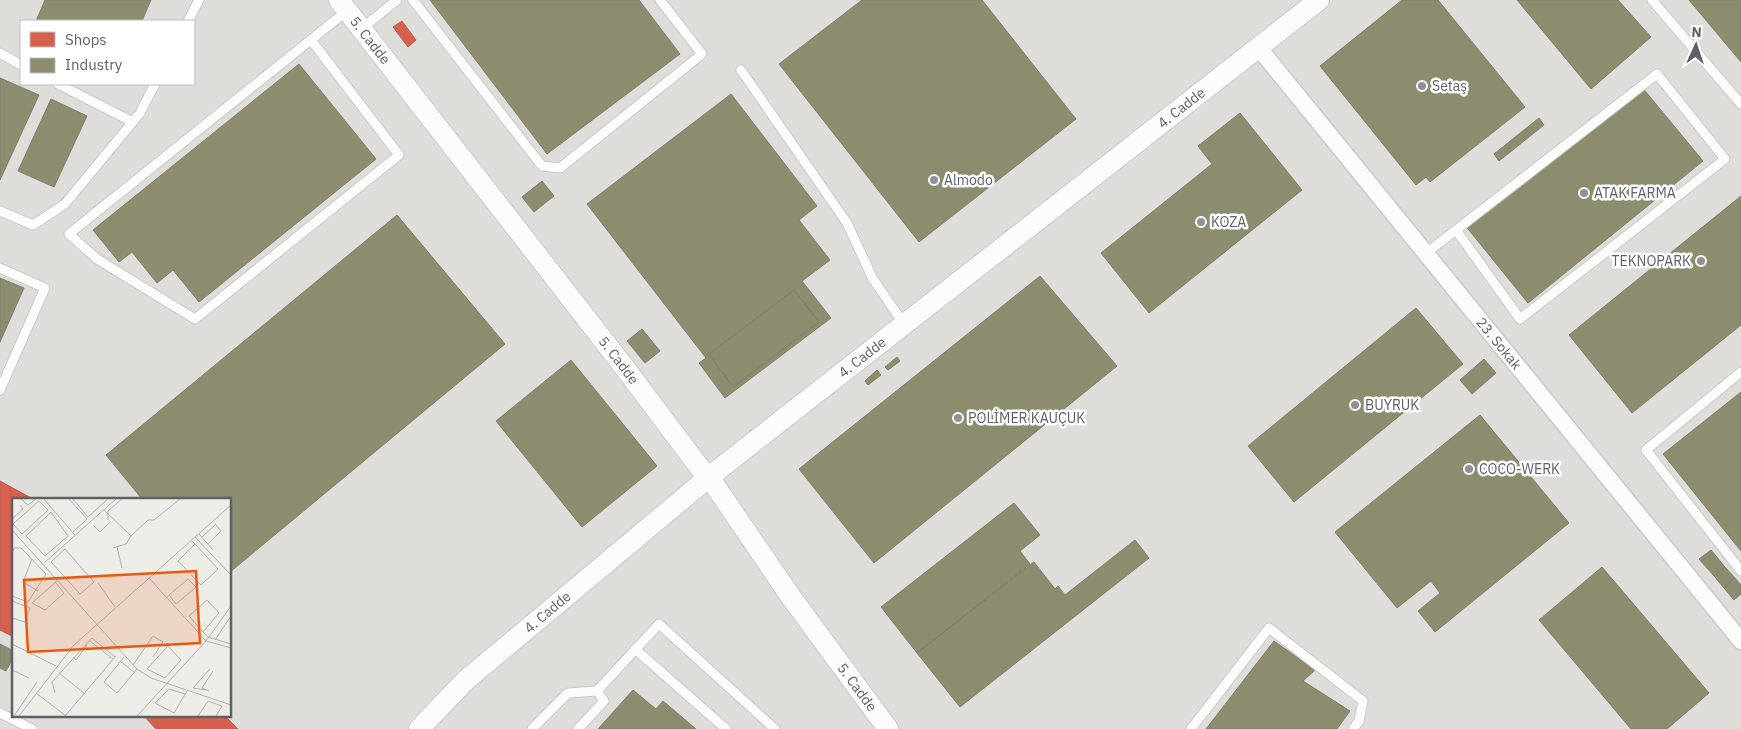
<svg xmlns="http://www.w3.org/2000/svg" width="1741" height="729" font-family="'IBM Plex Sans',sans-serif">
	<rect width="100%" height="100%" fill="#edece7"/>
	<path fill="#deddd9" fill-rule="evenodd" d="M0,0H1741V729H0ZM21,21H194V84H21ZM14,499H230V715H14Z"/>
	<path fill="#d6604d" stroke="#b26054" d="M402,21L416,40L408,47L393,27Z
		M0,481L33,499H14V637L0,630Z
		M143,715H224L238,729H156Z"/>
	<path fill="#8c8c6e" stroke="#7e7f6c" d="M45,0H151L142,21H36Z
		M430,0H639L680,54L547,154Z
		M862,0H982L1076,119L919,242L779,64Z
		M1402,0H1438L1525,107L1430,182L1426,177L1416,185L1320,66Z
		M1517,0H1618L1651,37L1591,89Z
		M1689,0H1741V62Z
		M299,64L376,159L199,302L173,270L157,283L132,252L119,262L93,230Z
		M0,78L39,95L0,180Z
		M1641,86L1703,161L1528,303L1464,224Z
		M731,94L817,206L799,220L830,260L802,281L831,318L725,398L699,363L706,358L587,204Z
		M51,99L87,116L54,187L18,171Z
		M1240,113L1302,190L1149,313L1101,253L1212,164L1198,146Z
		M1539,118L1544,125L1499,161L1494,154Z
		M542,181L554,196L534,212L522,197Z
		M1741,196V325L1632,413L1569,335Z
		M397,215L505,344L230,572V499H142L106,455Z
		M1040,276L1117,366L874,563L799,469Z
		M0,278L24,288L0,342Z
		M794,290L819,322L733,387L709,354Z
		M1416,308L1463,364L1294,502L1248,446Z
		M642,329L660,351L645,363L627,341Z
		M897,357L900,361L888,370L885,367Z
		M1484,359L1496,373L1472,394L1460,380Z
		M571,360L657,466L582,527L496,421Z
		M877,370L881,375L868,385L865,381Z
		M1741,392V551L1663,454Z
		M1480,415L1569,523L1435,632L1418,611L1440,593L1431,581L1397,608L1335,532Z
		M1014,503L1040,535L1020,551L1030,564L917,653L881,607Z
		M1135,540L1149,558L960,707L917,653L1034,562L1055,589L1058,586L1065,595Z
		M1711,550L1725,567L1714,576L1699,559Z
		M1602,567L1709,693L1667,729H1631L1539,620Z
		M1725,567L1735,578L1724,588L1714,576Z
		M1735,578L1741,585V594L1734,600L1724,588Z
		M1274,641L1315,670L1303,681L1350,711L1337,729H1206Z
		M0,644L14,651V656L6,671L0,668Z
		M633,690L656,709L663,701L696,729H598Z"/>
	<g fill="none" stroke-linecap="round" stroke-linejoin="round">
		<g stroke="#c9c9c8" stroke-width="11">
			<path id="service" d="M413,0L542,166L560,168L702,54L660,0
				M1652,0L1741,104
				M188,21L199,0
				M361,29L397,0
				M311,40L399,155L195,319L97,259L69,234L328,26L347,11
				M0,53L21,65
				M741,70L847,223L873,279L904,324
				M58,84L133,122
				M0,211L33,225L65,204L140,113L155,84
				M1426,253L1456,230L1520,319L1725,159L1657,74L1456,230
				M0,268L45,288L0,390
				M1741,372L1646,450L1741,571
				M635,649L726,729
				M0,713L32,729
				M532,729L568,693L597,691L659,624L775,729
				M578,729L604,701L597,691
				M1191,729L1269,628L1363,701L1359,721L1353,729"/>
		</g>
		<g stroke="#c9c9c8" stroke-width="19">
			<g id="minor">
				<path id="s1" d="M1258,47L1741,641"/>
			</g>
		</g>
		<g stroke="#c9c9c8" stroke-width="22">
			<g id="tertiary">
				<path id="s2" d="M339,0L621,363L700,468L709,477L791,597L888,729"/>
				<path id="s3" d="M419,729L466,680L709,477L1319,0"/>
			</g>
		</g>
		<use href="#service" stroke="#fcfcfb" stroke-width="9"/>
		<use href="#minor" stroke="#fcfcfb" stroke-width="16"/>
		<use href="#tertiary" stroke="#fcfcfb" stroke-width="20"/>
	</g>
	<g fill="#8f9193" stroke="#fff" stroke-width="2">
		<circle cx="1422" cy="86" r="5"/>
		<circle cx="934" cy="180" r="5"/>
		<circle cx="1584" cy="193" r="5"/>
		<circle cx="1201" cy="222" r="5"/>
		<circle cx="1701" cy="261" r="5"/>
		<circle cx="1355" cy="405" r="5"/>
		<circle cx="958" cy="418" r="5"/>
		<circle cx="1469" cy="469" r="5"/>
	</g>
	<g text-anchor="middle" stroke-width="5" stroke-linejoin="round" paint-order="stroke">
		<g font-size="14" fill="#5d6066" stroke="#fff">
			<text dy="5" stroke="none"><textPath href="#s2" startOffset="51">5. Cadde</textPath></text>
			<text dy="5" stroke="none"><textPath href="#s3" startOffset="984">4. Cadde</textPath></text>
			<text dy="5" stroke="none"><textPath href="#s1" startOffset="382">23. Sokak</textPath></text>
			<text dy="5" stroke="none"><textPath href="#s3" startOffset="579">4. Cadde</textPath></text>
			<text dy="5" stroke="none"><textPath href="#s2" startOffset="456">5. Cadde</textPath></text>
			<text dy="5" stroke="none"><textPath href="#s3" startOffset="174">4. Cadde</textPath></text>
			<text dy="5" stroke="none"><textPath href="#s2" startOffset="861">5. Cadde</textPath></text>
		</g>
		<g font-size="14" fill="#5d6066" stroke="#fff" text-anchor="start">
			<text x="1432" y="91">Setaş</text>
			<text x="944" y="185">Almodo</text>
			<text x="1594" y="198">ATAK FARMA</text>
			<text x="1211" y="227">KOZA</text>
			<text x="1691" y="266" text-anchor="end">TEKNOPARK</text>
			<text x="1365" y="410">BUYRUK</text>
			<text x="968" y="423">POLİMER KAUÇUK</text>
			<text x="1479" y="474">COCO-WERK</text>
		</g>
	</g>
	<g transform="translate(12 498)">
		<rect width="219" height="219" fill="#edece7"/>
		<path fill="none" stroke="#afb0af" stroke-width="1" d="M8,0L16,7L25,0M31,0L63,37M56,0L75,21L61,34M60,0L76,19L97,0M27,3L36,12L10,36L1,26ZM92,12L119,38L136,22H142L168,1M39,14L56,38L33,58L14,38ZM0,21L11,11L8,7M96,22V13L111,0M82,28L88,34L98,24M0,32L125,171L139,180L219,207M187,36L201,52M183,39L219,77M190,39L203,27M179,42L183,46L206,71L189,87L166,63L183,46M196,46L209,33L203,26M105,49L110,70M101,50L114,46L119,38M53,51L82,84L68,96L39,64ZM0,56L2,50H9L34,76L16,104L0,98M20,61L11,84L26,93M32,65L105,0M137,80L194,143L219,150M43,84L52,95L33,112L20,105L45,83L46,81M86,85L103,109M154,100L157,97L164,106L184,89L176,81L157,97M0,103L18,110L13,124L0,120M191,134L207,115L195,102L177,118L191,134L196,139L219,146M203,142L219,118M78,143L101,161M0,146L44,168M156,148L169,162L153,180L135,171ZM61,159L64,162L75,147M112,159L92,184L105,195L125,171M108,163L122,174M121,167L141,138L151,144L141,159M0,172L17,180M47,175L72,195M194,192L181,190L198,171M197,193L190,190L201,173M24,195L54,218M43,195L40,184L80,140L103,159M173,196L157,191L143,205L162,215L175,193M2,218L25,184M7,218L62,147L219,7M53,218L104,158M125,218L194,143L219,108M186,218L196,203L210,208L204,218"/>
		<path fill="#e8590c" fill-opacity="0.15" stroke="#e8590c" stroke-width="2.5" d="M184,73L188,145L16,154L12,82Z"/>
		<rect width="219" height="219" fill="none" stroke="#5d6066" stroke-width="2.5"/>
	</g>
	<rect x="20" y="20" width="175" height="65" fill="#ffffff" stroke="#bebfc2"/>
	<rect x="30" y="32" width="25" height="15" fill="#d6604d" stroke="#bebfc2"/>
	<text x="65" y="45" font-size="15" fill="#5d6066">Shops</text>
	<rect x="30" y="58" width="25" height="15" fill="#8c8c6e" stroke="#bebfc2"/>
	<text x="65" y="70" font-size="15" fill="#5d6066">Industry</text>
	<g transform="translate(1696 45) rotate(3)" stroke="#ffffff" stroke-width="4" paint-order="stroke">
	<path d="M0-4L9 19L0 12L-9 19Z" fill="#5d6066"/>
	<text y="-8" font-size="14" font-weight="bold" text-anchor="middle" fill="#5d6066">N</text>
	</g>
</svg>
